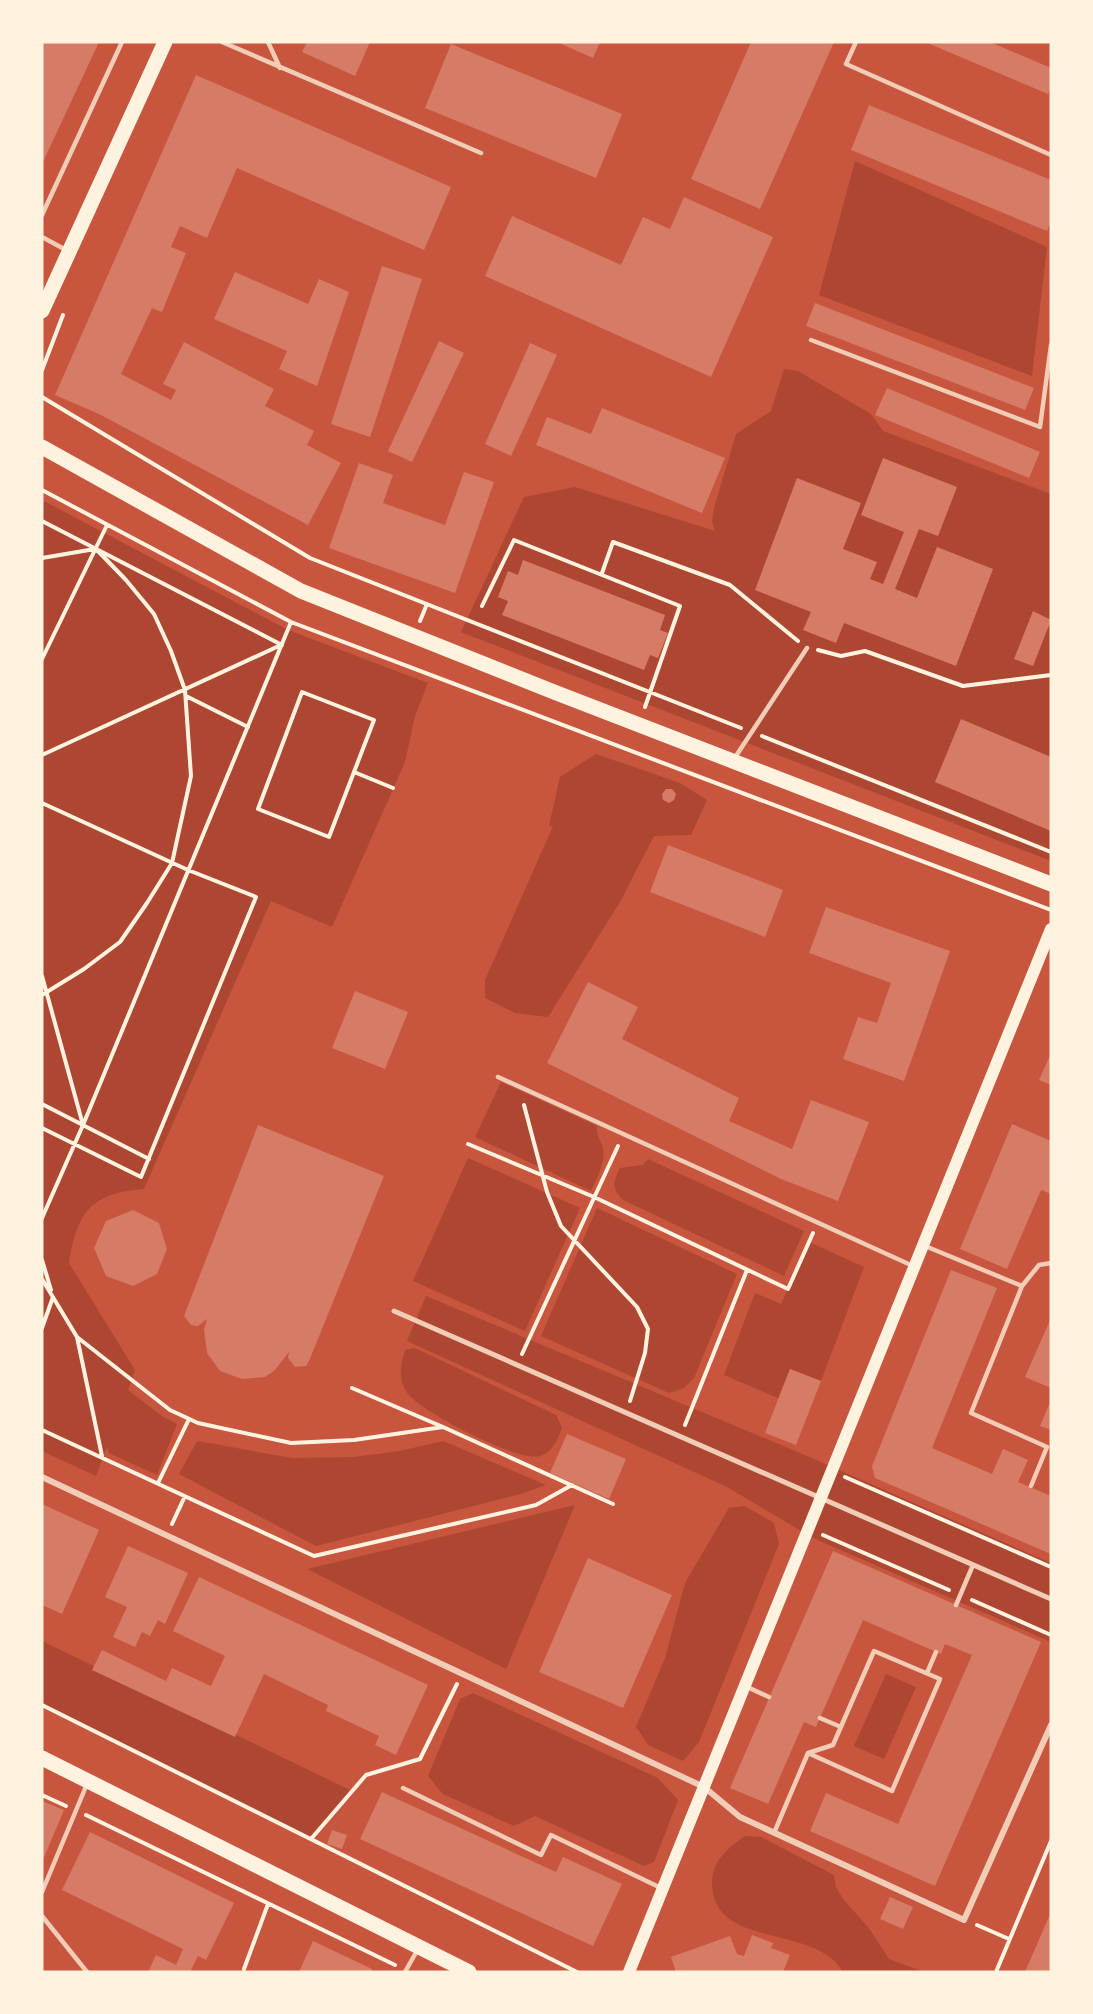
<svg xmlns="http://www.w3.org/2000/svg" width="1093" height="2014" font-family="Raleway,sans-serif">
	<rect width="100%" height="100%" fill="#c8553d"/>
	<path fill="#ae4732" d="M855,161L1047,247L1032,376L819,295Z
		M784,369L798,371L871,414L883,431L1051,494V861L461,632L524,497L575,487L715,531L712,521L714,508L736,434L771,411Z
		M42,500L288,630L428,683L415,716L405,762L332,927L271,901L144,1189C91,1193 77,1212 69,1263L135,1370L128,1390L162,1416L177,1424L157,1475L109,1453L107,1447L96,1476L42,1451Z
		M596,754L680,783L707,800L691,835L654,836L620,902L548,1017L515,1013L485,998V980L553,826H549L560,777Z
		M501,1082L597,1126C596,1136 601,1140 603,1149C606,1163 596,1179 591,1191L475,1137Z
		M468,1158L580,1208L525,1331L413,1281Z
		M648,1159L804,1231L784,1276L623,1200C611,1188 613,1182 620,1168L643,1165Z
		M597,1208L737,1274L694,1378L684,1388L669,1393L541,1336Z
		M809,1242L864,1267L821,1381L790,1369L778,1398L724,1375L755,1293L781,1304Z
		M426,1296L807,1456L1051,1563V1642L813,1538L727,1487L407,1341Z
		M415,1348L556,1415L562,1428C557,1440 553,1452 540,1456C518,1462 428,1415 411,1397C397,1383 400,1367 405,1350Z
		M197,1441L292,1458L354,1457L400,1451L443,1441L546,1485L521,1494L316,1546L179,1474Z
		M575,1505L506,1669L307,1569Z
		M745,1506L774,1523L779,1544L699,1742L683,1761L648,1745L636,1727L665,1658L685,1583L729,1508Z
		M42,1641L352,1791L311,1839L42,1705Z
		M886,1674L916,1687L884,1759L854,1746Z
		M473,1693L658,1778L678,1800L654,1862L644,1866L535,1816L514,1826L443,1794L428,1776L460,1699Z
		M745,1836L761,1837L834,1875L836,1887L843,1899L868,1927L889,1959L924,1972H843C816,1923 712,1951 712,1882C712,1861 729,1847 745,1836Z"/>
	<path fill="#d67c66" d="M42,42H99L42,164Z
		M307,42H370L355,76L302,52Z
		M557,42H600L593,58Z
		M751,42H834L760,209L691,179Z
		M925,42H990L1051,68V87L1048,94Z
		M451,44L622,114L596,178L425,108Z
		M196,75L451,187L424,250L237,168L207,238L180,226L171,247L186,253L162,312L152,308L121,374L171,400L176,390L163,384L184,342L274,389L265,406L314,431L307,445L341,463L308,525L99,414L55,395Z
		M869,105L1051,180V221L1047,231L851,150Z
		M684,197L773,237L711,377L485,276L512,216L621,265L643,217L670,229Z
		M382,266L422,279L370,437L331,424Z
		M235,272L308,304L319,279L349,292L317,386L279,369L287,351L214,319Z
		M815,303L1034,388L1025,410L806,326Z
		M439,341L464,353L412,462L388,451Z
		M530,343L557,355L511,456L485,444Z
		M887,388L1040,452L1029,478L875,415Z
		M602,408L725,458L702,513L536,445L547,417L591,434Z
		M883,458L957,487L938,536L919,529L895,589L917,598L937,547L993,569L956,666L844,623L836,643L803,630L811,612L755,590L797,478L861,503L843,549L877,562L870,579L883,584L904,532L861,515Z
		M359,463L393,475L383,503L445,525L464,472L494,482L455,593L329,548Z
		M523,560L665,615L660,630L668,633L658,658L650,655L644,670L502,615L508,601L498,597L508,571L518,575Z
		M1033,611L1051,620L1033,666L1014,659Z
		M961,719L1051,757V831L935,782Z
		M666,789H672L676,794L674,800L669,803L663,800L662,794Z
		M668,845L783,890L765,937L650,892Z
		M826,907L950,951L904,1081L843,1059L858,1017L877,1023L891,983L809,953Z
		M588,982L638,1007L622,1039L739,1098L729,1121L792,1149L811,1100L869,1122L838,1201L781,1179L547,1063Z
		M355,991L408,1012L385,1069L332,1048Z
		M1051,1053V1085L1039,1080Z
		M1012,1124L1051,1141V1194L1041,1190L1007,1269L960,1249Z
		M258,1125L384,1176L309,1361L306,1366L295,1367L288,1358L289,1352L275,1370L265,1377L242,1379L220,1371L207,1353L204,1330L207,1319L198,1326L191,1325L184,1316Z
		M133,1210L159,1223L167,1249L157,1274L133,1286L106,1276L94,1248L106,1221Z
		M951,1270L997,1288L932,1448L992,1474L1003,1449L1028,1460L1018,1482L1051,1496V1554L875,1478L872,1466Z
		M1051,1318V1388L1025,1377Z
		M790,1369L821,1381L796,1445L765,1433Z
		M1051,1400V1430L1040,1426Z
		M567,1434L626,1459L609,1499L550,1473Z
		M42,1504L99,1530L62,1614L42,1605Z
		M128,1546L188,1573L165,1624L158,1620L150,1636L142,1632L135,1647L113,1637L127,1607L105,1597Z
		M833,1551L1041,1642L935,1886L810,1831L826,1793L898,1824L972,1655L945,1644L941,1654L863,1620L816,1727L804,1722L768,1804L730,1788Z
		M588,1558L672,1595L623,1708L539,1672Z
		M199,1577L428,1685L396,1755L375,1745L379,1736L326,1711L328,1705L264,1674L235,1737L92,1670L102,1650L166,1681L172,1668L211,1686L225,1656L173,1631Z
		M382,1792L556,1872L563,1857L622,1884L593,1946L360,1839Z
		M42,1801L64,1810L42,1862Z
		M332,1830L347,1835L342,1849L327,1844Z
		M90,1832L234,1903L206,1960L198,1956L190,1972H148L156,1955L176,1965L183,1949L62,1890Z
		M890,1897L913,1907L903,1929L880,1919Z
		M1051,1912V1972H1025Z
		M752,1935L773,1943L771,1948L790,1955L783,1972H676L671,1957L730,1936L737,1954L744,1956Z
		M313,1941L372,1969L371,1972H299Z"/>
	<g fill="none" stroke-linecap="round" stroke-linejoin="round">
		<path stroke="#fff3e0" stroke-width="4" d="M42,370L63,315
			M42,397L310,558L741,728
			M42,490L291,622L1051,910
			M42,521L282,645
			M42,558L95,549
			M602,573L613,542L730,585L798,641
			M482,606L514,540L680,606L645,707
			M420,621L427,604
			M818,650L841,656L865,651L963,686L1051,675
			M42,659L107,525
			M186,696L248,727
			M762,736L1051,852
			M42,755L281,645
			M354,772L374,720L302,692L258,809L329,837L354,772L393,788
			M42,803L188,870L256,897L141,1177L42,1128
			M42,976L83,1125
			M42,995L84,969L120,942L147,903L172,863L191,776L185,690L171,651L154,614L126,580L96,549
			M42,1104L149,1159
			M524,1105L547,1192L561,1226L637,1307L648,1329L645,1353L630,1401
			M468,1144L594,1197L788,1289L813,1233
			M42,1218L83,1125L291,622
			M42,1260L51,1290
			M42,1279L77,1337L170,1410L198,1423L291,1443L354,1440L443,1427L613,1504
			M42,1328L53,1297
			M77,1337L102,1456
			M522,1354L618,1146
			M352,1388L443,1427
			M685,1425L747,1270
			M42,1430L314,1556L536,1505L572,1485
			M845,1477L1051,1567
			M158,1483L189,1419
			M172,1524L185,1496
			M823,1535L949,1590
			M972,1600L1051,1635
			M42,1705L577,1972
			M42,1795L66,1806
			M86,1815L395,1965
			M311,1839L366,1775L420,1759L457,1684
			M977,1925L1009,1939
			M244,1969L268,1904
			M996,1972L1051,1841"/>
		<path stroke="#f1ccb7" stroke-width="4.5" d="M222,42L481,153
			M268,42L280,68
			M856,42L846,64L1051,155
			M42,215L122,42
			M42,237L66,250
			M811,340L1040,427L1051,345
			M734,759L807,648
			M498,1077L913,1266
			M925,1246L1022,1286
			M1031,1486L1047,1447L971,1413L1022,1286L1039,1265L1051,1263
			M956,1605L973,1565
			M927,1673L936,1652
			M745,1686L769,1697
			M820,1718L841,1727
			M403,1788L541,1855L551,1835L661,1888
			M774,1833L808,1753L833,1745L874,1651L940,1679L892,1791L808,1753
			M42,1892L87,1784
			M42,1916L87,1972
			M405,1972L418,1949"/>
		<path stroke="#f1ccb7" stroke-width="5" d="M394,1311L1051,1599"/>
		<path stroke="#f1ccb7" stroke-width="6" d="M42,1477L704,1787L740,1817L964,1920L1051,1725"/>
		<path stroke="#fff3e0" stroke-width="12" d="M629,1972L1051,929"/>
		<path stroke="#fff3e0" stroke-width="15" d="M42,311L165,42
			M42,447L301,591L554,692L1051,884
			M42,1758L469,1972"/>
	</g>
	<rect width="1093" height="2014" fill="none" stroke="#fff3e0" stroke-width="87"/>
</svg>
